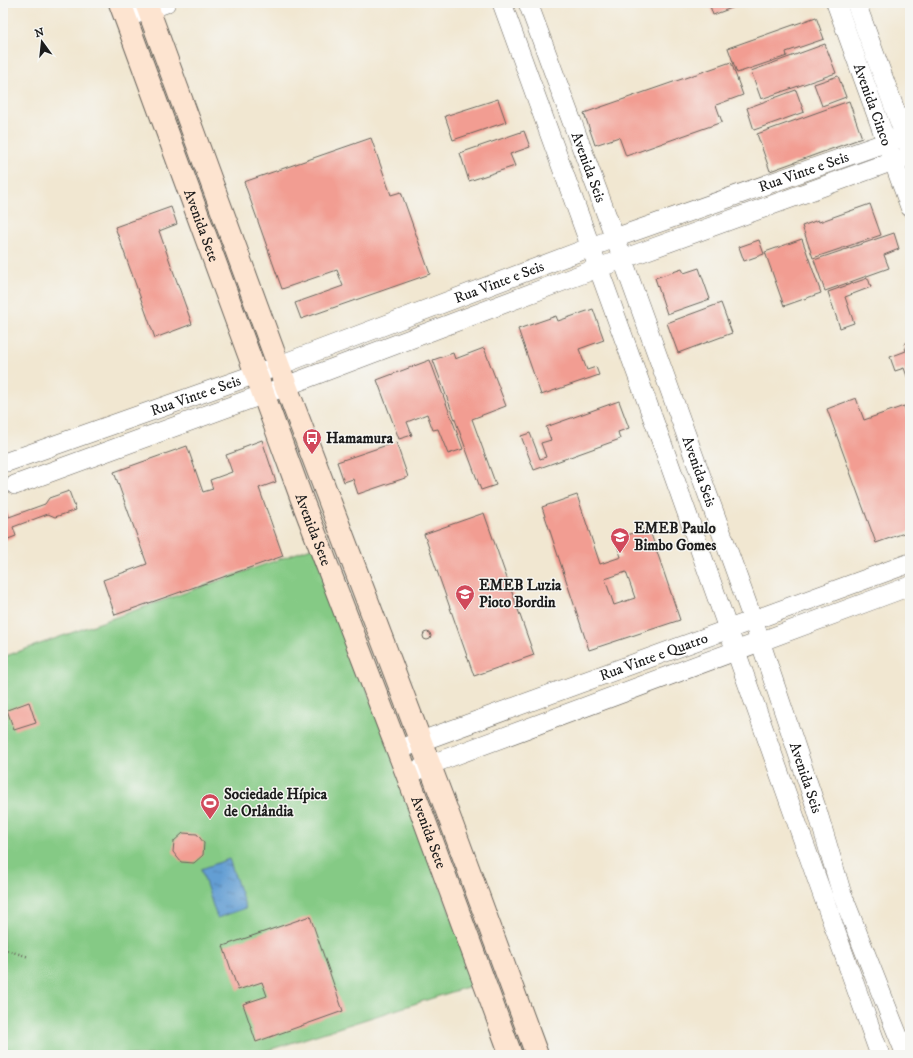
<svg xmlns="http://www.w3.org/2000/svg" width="913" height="1058" font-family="'IM FELL DW Pica',serif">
	<defs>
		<pattern id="water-ripples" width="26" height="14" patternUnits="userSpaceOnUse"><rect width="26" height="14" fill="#649ed3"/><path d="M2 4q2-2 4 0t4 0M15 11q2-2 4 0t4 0" fill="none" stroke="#5280aa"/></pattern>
	</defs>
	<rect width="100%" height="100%" fill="#f6f6f2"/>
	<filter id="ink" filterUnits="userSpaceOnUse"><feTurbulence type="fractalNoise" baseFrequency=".025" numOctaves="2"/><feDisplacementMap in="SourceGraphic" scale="8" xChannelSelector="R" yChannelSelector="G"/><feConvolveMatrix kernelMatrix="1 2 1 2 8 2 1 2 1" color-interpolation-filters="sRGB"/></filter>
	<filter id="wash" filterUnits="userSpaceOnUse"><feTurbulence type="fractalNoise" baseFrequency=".012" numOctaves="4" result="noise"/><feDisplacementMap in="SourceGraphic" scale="16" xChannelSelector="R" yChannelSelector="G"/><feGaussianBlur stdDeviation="0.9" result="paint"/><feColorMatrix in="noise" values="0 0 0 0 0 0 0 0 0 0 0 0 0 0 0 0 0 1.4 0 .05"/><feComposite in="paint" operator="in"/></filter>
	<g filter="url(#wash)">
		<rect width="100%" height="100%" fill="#f1e7d1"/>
		<path fill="#85ca85" stroke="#507350" d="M314,547L477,984L253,1055H3V657Z"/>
		<path fill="url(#water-ripples)" stroke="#405d78" d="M229,859L246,908L217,918L201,869Z"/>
		<g id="blocks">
			<path fill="#f29d92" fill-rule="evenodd" d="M709,3H745L713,15Z
				M816,17L824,39L786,52L787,56L737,73L728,48Z
				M825,44L836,73L761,99L751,71Z
				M731,62L743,95L716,105L722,122L626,156L619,137L595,145L584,113Z
				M838,76L846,97L822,106L814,84Z
				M796,90L804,112L754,130L747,108Z
				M498,99L506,122L453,140L445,116Z
				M849,101L862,138L770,171L757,134Z
				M524,131L530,147L510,154L515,166L469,181L460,153Z
				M371,138L391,195L401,192L430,274L301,319L295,303L343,286L337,270L282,289L244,182Z
				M870,204L881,235L813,258L802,226L818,220L819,222Z
				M171,207L177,224L159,231L192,324L155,338L115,227Z
				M894,233L899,249L884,255L889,268L825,291L814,260Z
				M802,239L821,293L784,306L765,252Z
				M759,240L764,254L744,261L739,247Z
				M699,268L710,299L667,314L655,278L682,269L684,273Z
				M868,278L871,287L845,297L854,323L840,328L828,292Z
				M721,303L732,333L678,353L667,323Z
				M593,309L604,340L579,349L587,370L596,367L599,375L541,395L518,329L556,316L558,321Z
				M910,341V378L908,379L904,368L895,371L890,357L906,351L904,344Z
				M484,348L506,406L472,419L496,485L481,490L433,360L453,353L455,359Z
				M430,360L463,449L448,454L438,429L433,430L427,414L407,422L412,435L399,439L377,380Z
				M856,398L864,420L904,406L910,423V531L876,543L827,409Z
				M619,401L629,428L618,432L620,439L534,470L521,436L530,433L540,459L546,457L541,443L551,440L546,427Z
				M262,440L276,482L259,488L283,556L115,615L103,580L147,564L114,472L187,446L203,492L213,489L210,480L232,472L226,455L243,449V447Z
				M396,442L408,477L358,494L353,479L344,482L337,462Z
				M69,491L76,510L55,517L48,514L13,527L16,536L3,541V512L7,511L9,517L45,504L49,498Z
				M577,495L600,564L621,557L615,539L649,528L680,620L589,650L542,507ZM626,572L635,598L614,605L605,579Z
				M484,513L534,655L474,676L424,534Z
				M423 636a4 4 0 1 1 8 0a4 4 0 1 1-8 0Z
				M29,702L36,723L14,730L7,710Z
				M183,833L197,834L204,843L203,855L194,863L181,862L173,852L174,841Z
				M310,916L343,1011L256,1042L243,1004L267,996L262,982L238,990L223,946Z"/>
		</g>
	</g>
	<g filter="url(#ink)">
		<use href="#blocks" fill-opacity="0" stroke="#67635b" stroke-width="1"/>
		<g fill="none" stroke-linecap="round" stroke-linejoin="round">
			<g stroke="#67635b" stroke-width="20">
				<g id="street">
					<path d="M502,3C557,154 613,305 667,457C738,656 808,856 880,1055"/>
					<path id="s1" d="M528,3L615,238L753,620L817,810L842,894L893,1023L906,1055"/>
					<path id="s2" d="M836,3L910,207"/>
					<path d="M856,3L909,148"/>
					<path d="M125,18L166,3"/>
					<path id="s3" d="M7,462L256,374L615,238L910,134"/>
					<path d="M15,485L286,386L598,268L893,161L910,156"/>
					<path id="s4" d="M397,750L910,563"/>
					<path d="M407,775L429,765L910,586"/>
				</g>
			</g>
			<g stroke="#67635b" stroke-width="24">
				<g id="secondary">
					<path id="s5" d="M120,3L304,505L421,811L511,1055"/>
					<path d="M146,3L286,386L444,803L537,1055"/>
				</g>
			</g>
			<path stroke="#67635b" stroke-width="2.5" stroke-dasharray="1 3" stroke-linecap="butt" d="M3,949L29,957"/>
			<use href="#street" stroke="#fff" stroke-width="19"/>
			<use href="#secondary" stroke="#fde4d0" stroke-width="22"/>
		</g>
	</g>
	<defs>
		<g id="bus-pin" transform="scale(1)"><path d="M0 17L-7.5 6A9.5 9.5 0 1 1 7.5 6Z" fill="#d1495b" stroke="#f6f6f2"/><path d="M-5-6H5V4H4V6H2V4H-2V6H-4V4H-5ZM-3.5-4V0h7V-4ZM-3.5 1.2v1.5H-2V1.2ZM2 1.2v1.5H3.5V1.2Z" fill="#fff"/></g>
		<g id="school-pin" transform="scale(1)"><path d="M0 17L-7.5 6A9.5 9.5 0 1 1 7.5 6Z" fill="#d1495b" stroke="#f6f6f2"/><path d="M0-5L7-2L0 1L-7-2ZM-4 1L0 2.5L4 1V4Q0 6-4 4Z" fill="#fff"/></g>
		<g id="stadium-pin" transform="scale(1)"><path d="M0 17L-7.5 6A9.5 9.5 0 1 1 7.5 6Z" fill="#d1495b" stroke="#f6f6f2"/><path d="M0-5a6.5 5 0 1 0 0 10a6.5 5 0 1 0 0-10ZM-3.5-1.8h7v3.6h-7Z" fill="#fff"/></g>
	</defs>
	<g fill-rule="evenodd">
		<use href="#bus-pin" x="312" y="438"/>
		<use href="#school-pin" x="620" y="537"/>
		<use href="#school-pin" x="465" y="594"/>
		<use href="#stadium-pin" x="210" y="803"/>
	</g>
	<g text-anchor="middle" stroke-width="3" stroke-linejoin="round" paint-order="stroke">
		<g font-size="15" fill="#1c1c1c" stroke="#f6f6f2">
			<text dy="5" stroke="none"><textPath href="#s2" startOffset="108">Avenida Cinco</textPath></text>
			<text dy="5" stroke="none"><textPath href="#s1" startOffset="175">Avenida Seis</textPath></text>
			<text dy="5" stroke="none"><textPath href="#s3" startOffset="848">Rua Vinte e Seis</textPath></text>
			<text dy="5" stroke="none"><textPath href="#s5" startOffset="237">Avenida Sete</textPath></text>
			<text dy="5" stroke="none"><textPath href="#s3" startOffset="524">Rua Vinte e Seis</textPath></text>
			<text dy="5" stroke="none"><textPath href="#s3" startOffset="200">Rua Vinte e Seis</textPath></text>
			<text dy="5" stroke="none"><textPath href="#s1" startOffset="499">Avenida Seis</textPath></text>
			<text dy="5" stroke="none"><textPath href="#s5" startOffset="561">Avenida Sete</textPath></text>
			<text dy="5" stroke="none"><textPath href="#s4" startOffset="273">Rua Vinte e Quatro</textPath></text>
			<text dy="5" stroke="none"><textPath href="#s1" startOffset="823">Avenida Seis</textPath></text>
			<text dy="5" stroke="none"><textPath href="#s5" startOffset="885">Avenida Sete</textPath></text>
		</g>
		<g font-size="15" font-weight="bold" fill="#1c1c1c" stroke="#f6f6f2" text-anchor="start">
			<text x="326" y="443">Hamamura</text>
			<text x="634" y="533">EMEB Paulo<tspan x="634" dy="17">Bimbo Gomes</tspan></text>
			<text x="479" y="590">EMEB Luzia<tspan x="479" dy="17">Pioto Bordin</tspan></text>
			<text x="224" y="799">Sociedade Hípica<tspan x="224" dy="17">de Orlândia</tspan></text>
		</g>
	</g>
	<rect width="913" height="1058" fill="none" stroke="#f6f6f2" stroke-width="16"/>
	<g transform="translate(42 42) rotate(345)" stroke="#f6f6f2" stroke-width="3" paint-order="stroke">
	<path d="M0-3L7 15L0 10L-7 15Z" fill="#1c1c1c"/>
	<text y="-6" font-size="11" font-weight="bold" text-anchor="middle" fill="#1c1c1c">N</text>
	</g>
</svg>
